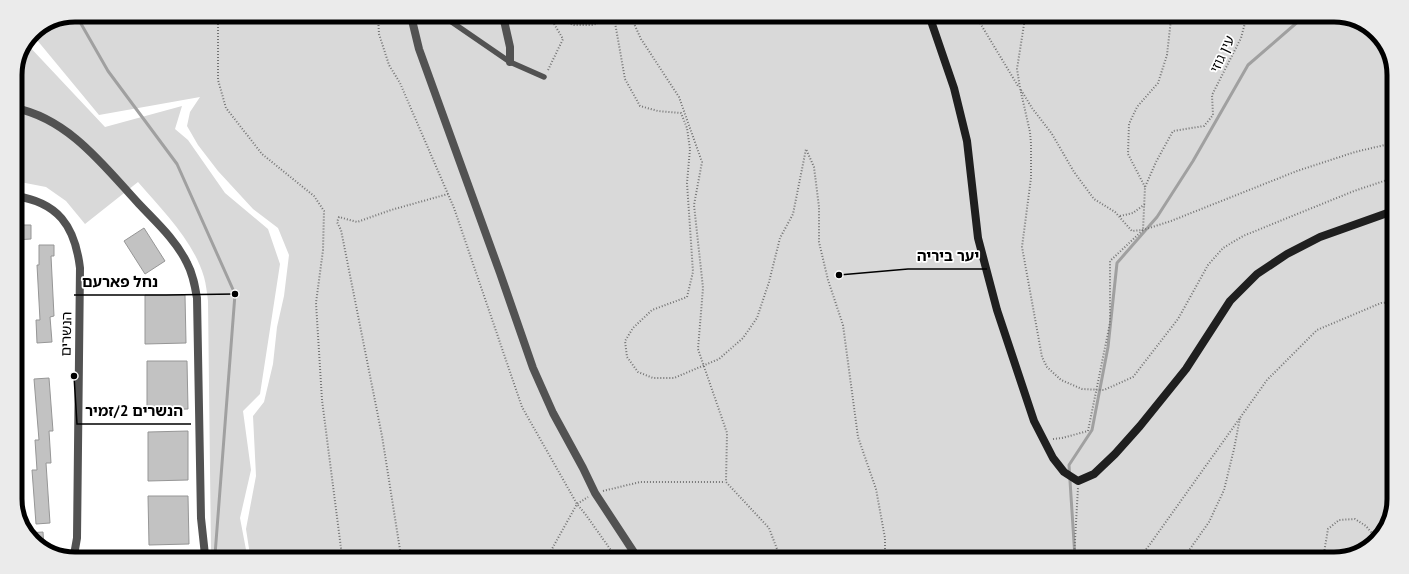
<svg xmlns="http://www.w3.org/2000/svg" width="1409" height="574" font-family="'PT Sans','Noto Sans Hebrew',sans-serif">
	<rect width="100%" height="100%" fill="#fff"/>
	<path fill="#d9d9d9" d="M75,15L1357,19L1384,41L1394,71L1390,522L1368,549L1334,559L250,555L246,529L256,476L253,416L264,402L273,364L277,327L284,296L289,255L278,228L253,209L218,171L198,145L187,126L190,112L200,97L99,115L32,34Z
		M27,44L105,127L182,106L175,129L188,140L225,193L268,229L280,264L260,394L243,411L251,470L240,518L247,555H90V553L211,552L208,301C207,293 206,284 204,277C193,240 163,211 138,182L85,224L66,201L46,187L15,181V71Z"/>
	<g fill="none" stroke-linecap="round" stroke-linejoin="round">
		<path stroke="#a0a0a0" stroke-width="3" d="M76,15L108,71L177,164L235,294L215,555
			M67,18H78
			M1075,558L1069,465L1092,430L1108,347L1117,263L1157,217L1193,161L1248,65L1301,19"/>
	</g>
	<path fill="#c2c2c2" stroke="#969696" d="M15,225H31V239L15,240Z
		M144,228L165,261L145,274L124,241Z
		M39,245H54V256H51L54,316L50,317L52,342L37,343L36,320H40L37,265H39Z
		M145,295H185L186,343L145,344Z
		M147,361H187L188,409L147,410Z
		M49,378L53,431H49L51,463H46L50,523L36,524L32,470H37L35,440H39L34,379Z
		M188,431V480L148,481V432Z
		M148,496H188L189,544L149,545Z
		M43,532L44,548L27,535V533Z"/>
	<g fill="none" stroke-linecap="round" stroke-linejoin="round">
		<path stroke="#747474" stroke-width="2" stroke-dasharray="1 2" stroke-linecap="butt" d="M218,15V80L226,108L262,154L314,196L324,211L323,250L316,303L322,400L342,556
			M378,16L379,34L389,65L400,83L454,208L522,407L577,504L586,515L615,556
			M551,17L574,25H593L613,17
			M614,17L625,79L640,106L658,111L681,113L687,128L690,149L687,183L693,272L687,297L652,310L633,328L625,341L627,357L638,372L653,378H674L719,359L743,338L757,318L769,282L780,238L793,214L806,149L814,167L819,207V242L828,280L843,325L858,437L876,489L885,538V557
			M631,17L641,39L679,97L702,162L694,205L703,288L698,349L727,433L726,482L769,528L780,557
			M977,18L1018,86
			M1025,18L1017,69L1020,88L1030,132L1031,144V178L1022,247L1042,357L1047,367L1061,380L1082,389L1104,390L1133,377L1178,319L1208,265L1223,248L1243,236L1354,191L1393,178
			M548,70L563,39L550,17
			M1021,90L1032,108L1052,134L1074,172L1094,199L1115,212L1132,231L1143,230L1171,221L1297,171L1355,152L1393,143
			M1145,187L1128,154L1129,124L1137,107L1158,83L1167,55L1171,19
			M1120,216L1133,213L1145,204
			M1053,439L1062,438L1088,431L1110,323V261L1143,230L1145,187L1156,162L1173,131L1204,126L1213,115L1212,95L1241,38L1246,19
			M603,491L640,482H725
			M401,556L382,436L341,230L337,222L339,217L357,222L391,210L448,194
			M548,556L577,504L588,497
			M1074,558L1078,488
			M1138,558L1148,547L1267,380L1317,330L1381,303L1392,302
			M1187,558L1190,549L1209,522L1224,490L1234,449L1240,418
			M1323,559L1328,529L1339,520L1355,519L1366,526L1376,538"/>
		<path stroke="#525252" stroke-width="5.5" d="M443,16L510,62L544,77"/>
		<path stroke="#525252" stroke-width="8" d="M411,16L419,49L500,273L533,368L553,413L583,468L595,493L637,557
			M503,16L510,47V62
			M15,108C69,119 104,166 139,204C156,222 176,240 187,263C193,274 195,286 197,298L201,518L205,555"/>
		<path stroke="#525252" stroke-width="8" d="M15,196C58,202 75,226 80,268L77,538L74,555"/>
		<path stroke="#1f1f1f" stroke-width="8" d="M930,18L954,88L967,141L978,238L997,310L1034,421L1053,458L1064,472L1078,481L1094,474L1115,454L1140,426L1186,369L1230,301L1257,274L1287,254L1320,237L1393,211"/>
	</g>
	<g text-anchor="middle" stroke-width="3.5" stroke-linejoin="round" paint-order="stroke">
		<g font-size="14" fill="#000" stroke="#fff">
			<text transform="translate(1222 54) rotate(-65)" y="5">עין גוזי</text>
			<text transform="translate(66 334) rotate(-89)" y="5">הנשרים</text>
		</g>
	</g>
	<path d="M0 0H1409V574H0ZM75 22H1334A53 53 0 0 1 1387 75V499A53 53 0 0 1 1334 552H75A53 53 0 0 1 22 499V75A53 53 0 0 1 75 22Z" fill="#ebebeb" fill-rule="evenodd"/>
	<path fill="none" stroke="#000" stroke-width="5" d="M75 22H1334A53 53 0 0 1 1387 75V499A53 53 0 0 1 1334 552H75A53 53 0 0 1 22 499V75A53 53 0 0 1 75 22Z"/>
	<path fill="none" stroke="#000" stroke-width="1.5" d="M839 275L908 269H987M235 294L166 295H74M74 376L77 424H191"/>
	<g fill="#000" stroke="#fff" stroke-width="1.5">
		<circle cx="839" cy="275" r="4"/>
		<circle cx="235" cy="294" r="4"/>
		<circle cx="74" cy="376" r="4"/>
	</g>
	<g font-size="15" text-anchor="middle" font-weight="bold" fill="#000" stroke="#fff" stroke-width="3.5" stroke-linejoin="round" paint-order="stroke">
		<text x="948" y="261">יער ביריה</text>
		<text x="120" y="287">נחל פארעם</text>
		<text x="134" y="416">הנשרים 2/זמיר</text>
	</g>
</svg>
